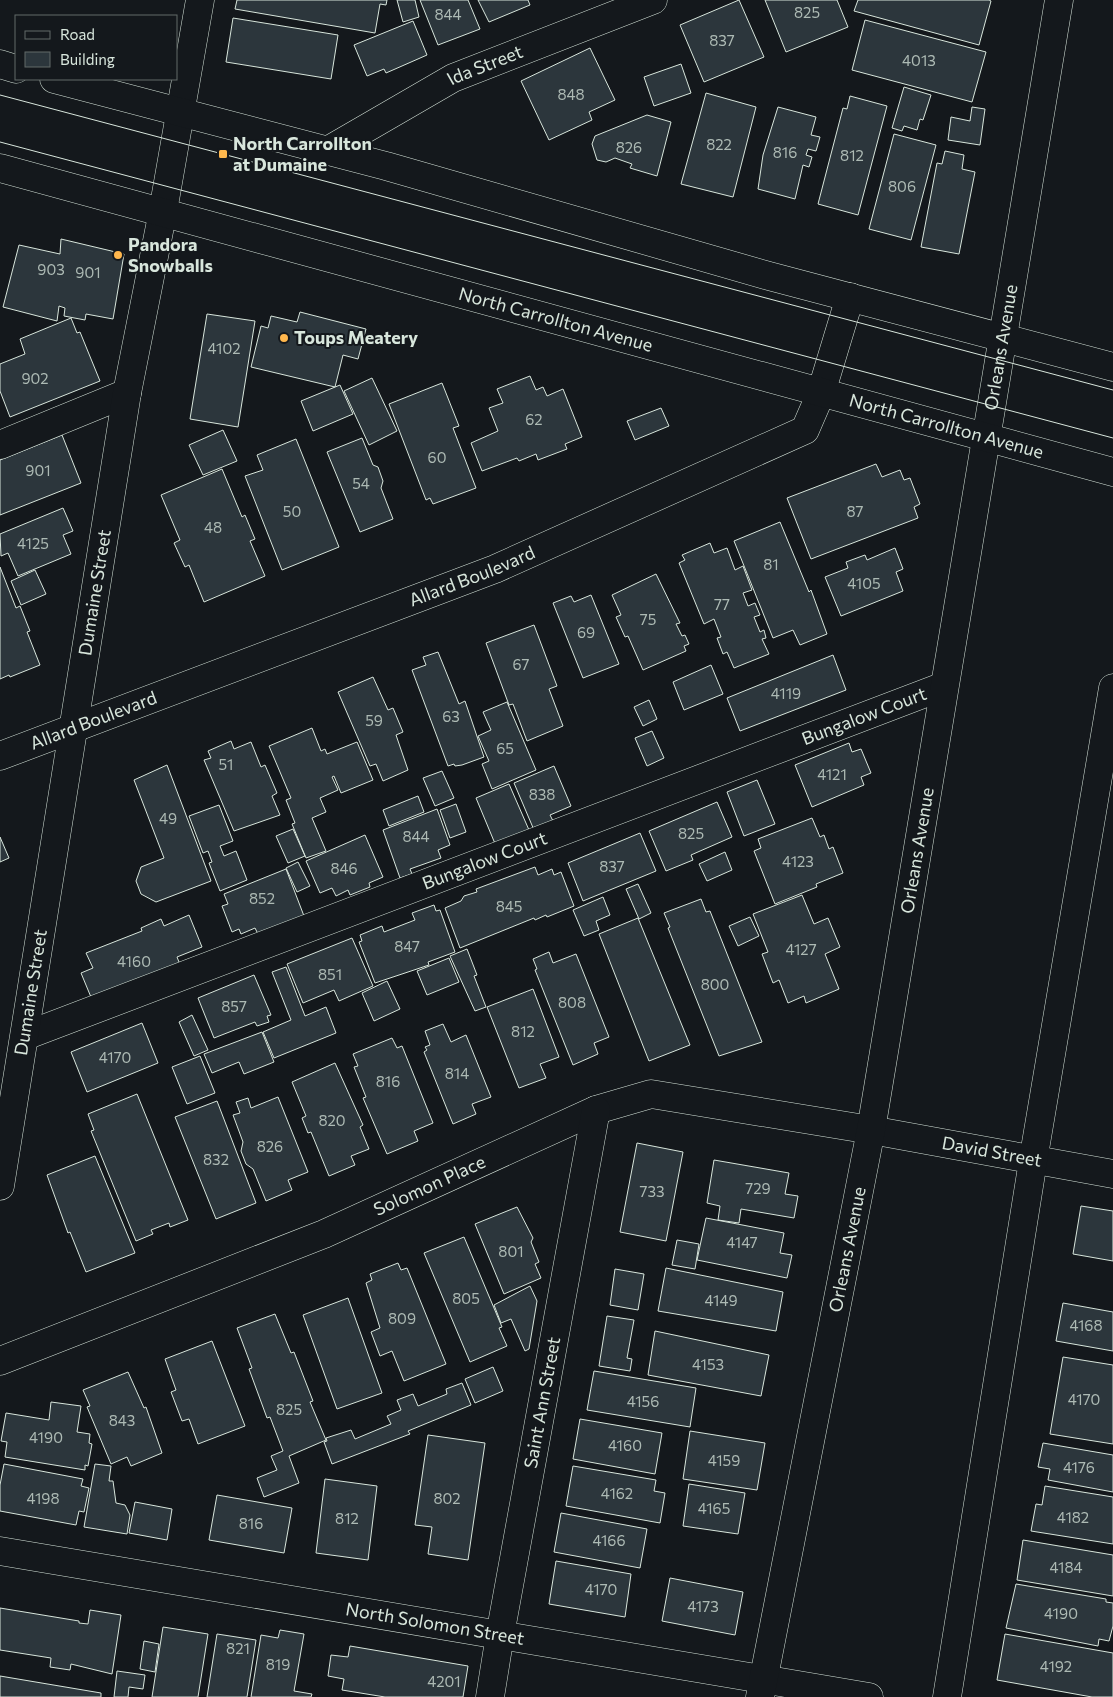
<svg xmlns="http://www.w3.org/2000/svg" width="1113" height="1697" font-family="Commissioner,sans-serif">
	<rect width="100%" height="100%" fill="#14181c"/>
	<path fill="#2c363c" stroke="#d8e6dc" d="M237,0H387L386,5L380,4L375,33L235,9Z
		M397,0H415L419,17L403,22Z
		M420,0H468L480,29L438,45Z
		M478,0H528L530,5L489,22Z
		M739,0L764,57L704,82L680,25Z
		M765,0H837L848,27L786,52Z
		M858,0H989L991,1L979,45L854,11Z
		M233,18L338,35L331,79L226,62Z
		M865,20L986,52L972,102L852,70Z
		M413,21L427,55L386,73L384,69L367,76L354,45Z
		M590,48L615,100L589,112L592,120L549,140L521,81Z
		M681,64L691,93L654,106L644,77Z
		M904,87L931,95L923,120L920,119L917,130L904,126L902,131L892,128Z
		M706,93L756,107L733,197L681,184Z
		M850,96L887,106L858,215L818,204L843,108L847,109Z
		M778,107L816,117L811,135L820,137L816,151L808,149L806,155L812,157L809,167L803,165L795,199L758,189L763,155Z
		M972,107L985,109L980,145L948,140L951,117L970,121Z
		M647,115L671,122L657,176L630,168L632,164L615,158L606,162L597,160L592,144L595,136Z
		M894,134L936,145L911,240L869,229Z
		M945,151L964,155L962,169L975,172L959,254L921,247L937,163L942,164Z
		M61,239L124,254L113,319L86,314L85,320L64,316L65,308L59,306L57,321L3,307L19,245L60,254Z
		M300,312L366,329L358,359L343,355L335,387L251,367L261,326L268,328L271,316L297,322Z
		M207,314L255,321L238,427L190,419Z
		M71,318L77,333L80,332L100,381L10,417L0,391V364L25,354L20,339Z
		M530,376L536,390L543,387L547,396L563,389L582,437L565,444L567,449L538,460L536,454L519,461L517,458L482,471L471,443L498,431L489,408L503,403L497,389Z
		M372,378L397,431L369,445L344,391Z
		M442,383L459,426L453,428L476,488L433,504L430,498L426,500L389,404Z
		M340,385L353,414L313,431L301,401Z
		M661,408L669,426L635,440L627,421Z
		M223,430L237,461L203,475L189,445Z
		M62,435L81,483L0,515V460Z
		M362,438L373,465L378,467L383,481L381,488L393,519L360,532L327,452Z
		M296,439L339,547L282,570L245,476L263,470L257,455Z
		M876,464L882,477L900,470L904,480L910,478L920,504L914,507L918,518L811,559L787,498Z
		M222,469L242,517L245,515L255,539L250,541L265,576L204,602L189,565L185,567L174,543L180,540L161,495Z
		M63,508L73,531L63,535L71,554L18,576L8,553L1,556L0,534Z
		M780,522L809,592L811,590L827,634L800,645L793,630L773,638L734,541Z
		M710,543L714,553L727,548L735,570L743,566L752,590L743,593L748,606L755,603L760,615L754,617L760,632L764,630L766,638L762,639L769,654L734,668L727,652L723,654L717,638L721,637L714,619L704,624L679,563L685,560L682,555Z
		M895,548L903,569L896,572L903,591L841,616L825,577L848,568L846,562L865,555L867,560Z
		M0,567L16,608L20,606L30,631L27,632L40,665L10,677L9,675L0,679Z
		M35,570L46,594L21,605L11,581Z
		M656,574L680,623L676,624L682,636L685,635L689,644L684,646L686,651L643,670L628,636L625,637L616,617L621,615L612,595Z
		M591,595L619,664L583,678L553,603L571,596L574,602Z
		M534,625L557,686L549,689L563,726L527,741L513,704L509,705L486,643Z
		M438,652L459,704L465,701L484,757L462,765L455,766L454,764L448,766L412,670L426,665L423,657Z
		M833,655L846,690L740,731L727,698Z
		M711,665L723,694L684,710L673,682Z
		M373,677L388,710L393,708L403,732L396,735L408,770L383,781L376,764L370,766L338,692Z
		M649,700L657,719L643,726L634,707Z
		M507,702L536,770L492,789L482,764L489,761L478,736L491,730L483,712Z
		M312,728L321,751L325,749L327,754L357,742L373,780L341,793L334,776L332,777L338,790L320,798L326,812L312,818L326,851L306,858L292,824L295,823L286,800L291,798L269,746Z
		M652,731L664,758L647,766L635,738Z
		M231,741L234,749L251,742L261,767L265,765L277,793L272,796L280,815L234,831L204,760L211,758L208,751Z
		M849,743L852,752L861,749L871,773L861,777L864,785L812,807L795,765Z
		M167,765L211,881L156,902L141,894L136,881L141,867L164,858L134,780Z
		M554,766L571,806L550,815L553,821L534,830L514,783Z
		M442,771L454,798L435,806L423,778Z
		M757,780L775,824L744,836L727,792Z
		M509,784L529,830L496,846L476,798Z
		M418,796L424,812L389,826L383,810Z
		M717,802L732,837L691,855L693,860L666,871L649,831Z
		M456,804L466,832L450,838L440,810Z
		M219,805L233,841L220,846L224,856L236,851L247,880L220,891L209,863L212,862L208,851L203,853L189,816Z
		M437,809L450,845L438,850L441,858L410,869L412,874L400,878L383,830Z
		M812,818L820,837L824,835L829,849L833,847L843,873L816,884L817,887L775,904L754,851L761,848L758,839Z
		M293,829L305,856L288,863L276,836Z
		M640,833L656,871L583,901L568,863Z
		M365,835L383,877L369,883L370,887L350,895L348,890L336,896L332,888L320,893L306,861Z
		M0,837L9,858L0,862Z
		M725,852L732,870L707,881L699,864Z
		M298,862L310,886L297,892L286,868Z
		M535,867L538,875L552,869L554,875L561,872L574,906L547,917L546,915L535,920L534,918L460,948L445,908L461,901L464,896L477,892L476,889Z
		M286,869L304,916L258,934L255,928L241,934L239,929L232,932L222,906L228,904L224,894Z
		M638,884L651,913L639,919L626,889Z
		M802,895L814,924L828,918L840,947L825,954L839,989L806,1003L804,996L788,1003L779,980L773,983L762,954L768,952L753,914Z
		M603,897L610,915L596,921L599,930L584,936L573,910Z
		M701,899L706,912L710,911L762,1042L719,1056L668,928L670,927L664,913Z
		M434,905L436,911L440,910L455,952L428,962L429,965L375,983L359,942L362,941L360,935L382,926L384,932L415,920L412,913Z
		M189,915L202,947L177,957L181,967L93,1002L81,973L93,968L86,953L142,931L141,928L161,919L164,926Z
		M750,917L759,936L738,946L729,926Z
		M638,918L690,1045L649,1061L599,934Z
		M352,938L373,986L339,1001L334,990L303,1003L287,964Z
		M467,949L477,975L474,976L486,1007L475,1011L450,956Z
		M549,952L553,963L576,954L609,1037L594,1043L598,1054L573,1065L535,970L537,969L533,959Z
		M449,958L459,982L427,995L417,971Z
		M286,967L305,1016L326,1007L336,1033L274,1058L263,1032L291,1020L272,972Z
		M254,975L271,1015L267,1016L269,1022L257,1026L255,1022L214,1038L198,998Z
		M387,981L400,1009L374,1021L362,993Z
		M533,989L559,1057L540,1064L546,1078L519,1088L487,1007Z
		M192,1015L208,1050L194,1056L179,1022Z
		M142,1023L158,1063L87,1092L71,1052Z
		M443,1024L451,1042L466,1035L491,1097L472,1104L476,1114L453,1124L424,1052L427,1050L425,1047L430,1045L425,1031Z
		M262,1032L274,1062L244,1074L239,1062L212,1073L204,1054Z
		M392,1038L397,1048L402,1046L433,1123L414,1131L418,1141L387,1154L363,1098L366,1097L354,1067L358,1066L353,1054Z
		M200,1056L215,1093L187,1104L172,1067Z
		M335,1063L363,1125L360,1127L369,1149L351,1156L355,1165L329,1176L311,1132L308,1133L302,1118L306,1116L292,1082Z
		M137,1094L188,1220L170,1227L169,1223L151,1230L153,1234L136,1241L91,1131L94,1130L88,1114Z
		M278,1097L308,1172L288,1180L292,1190L266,1201L253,1169L246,1164L241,1151L243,1142L233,1115L240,1113L236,1102L248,1098L251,1108Z
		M217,1101L256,1203L216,1219L175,1117Z
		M637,1143L683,1152L666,1241L620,1232Z
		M95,1156L135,1253L86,1272L70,1232L68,1233L47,1175Z
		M714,1160L789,1173L785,1194L798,1196L794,1218L741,1209L739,1223L718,1220L720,1206L707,1203Z
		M1081,1206L1113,1211V1261L1073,1254Z
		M517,1207L533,1238L531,1242L539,1262L535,1264L541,1278L504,1294L475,1224Z
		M706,1218L784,1233L780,1253L792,1255L787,1278L697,1260Z
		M464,1237L502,1327L499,1328L507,1346L470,1362L424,1253Z
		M677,1240L699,1244L695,1269L672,1265Z
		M398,1263L401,1270L407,1268L446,1364L404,1381L392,1351L380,1356L371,1332L380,1328L366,1283L372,1280L370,1274Z
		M666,1268L783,1292L776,1331L658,1311Z
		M615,1269L644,1274L638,1310L610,1305Z
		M530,1286L537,1301L529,1349L525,1351L511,1319L501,1323L494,1305Z
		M348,1298L382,1393L337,1409L303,1315Z
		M1063,1303L1113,1312V1351L1056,1341Z
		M275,1314L291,1353L294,1352L313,1401L310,1402L326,1440L289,1456L299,1483L264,1497L257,1478L277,1470L271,1456L283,1451L270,1417L267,1418L249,1369L252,1368L237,1328Z
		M607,1316L634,1320L627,1358L632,1359L630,1371L599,1366Z
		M655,1331L769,1355L761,1396L648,1375Z
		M212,1341L245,1426L198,1444L189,1419L182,1421L171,1392L176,1390L165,1359Z
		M1063,1357L1113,1365V1444L1050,1434Z
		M493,1367L503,1391L475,1403L465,1379Z
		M594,1371L696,1388L690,1427L587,1410Z
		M128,1372L144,1408L146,1407L162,1453L131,1466L127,1457L111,1464L87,1407L90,1406L83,1390Z
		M462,1383L471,1405L408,1431L410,1434L332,1464L324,1442L327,1441L326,1438L351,1430L355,1439L391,1424L387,1416L401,1410L397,1400L413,1394L418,1406L447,1394L446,1389Z
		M51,1402L81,1406L77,1432L90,1434L89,1443L92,1444L88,1466L85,1465V1470L5,1457L7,1442L1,1441L6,1413L49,1420Z
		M580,1419L662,1433L655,1474L573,1459Z
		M690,1431L765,1443L757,1490L683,1479Z
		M428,1435L485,1443L468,1560L428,1554L432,1527L415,1525Z
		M1043,1443L1113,1455V1492L1048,1480L1050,1469L1038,1467Z
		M4,1464L83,1479L81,1486L89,1488L84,1512L79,1511L76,1525L0,1511V1485Z
		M95,1464L111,1466L109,1481H113L116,1503L125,1505L130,1515L127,1534L84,1527Z
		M573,1466L656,1480L654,1491L665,1493L660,1523L566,1506Z
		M325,1479L377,1486L368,1560L316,1553Z
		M689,1484L745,1493L738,1534L683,1526Z
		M1045,1486L1113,1497V1544L1031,1531L1036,1504L1042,1505Z
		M217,1495L292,1508L284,1553L209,1540Z
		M135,1502L172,1509L167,1540L129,1533Z
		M561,1513L647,1529L640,1568L554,1552Z
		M1023,1540L1113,1555V1596L1017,1580Z
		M556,1561L631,1574L625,1617L549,1604Z
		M670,1578L743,1592L735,1635L662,1621Z
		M1016,1584L1106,1599V1602L1113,1603V1626L1109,1641L1099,1639L1098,1646L1006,1628Z
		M0,1608L79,1621V1623L88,1624L90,1610L121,1615L112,1674L71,1664L70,1670L50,1667L51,1658L0,1650Z
		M163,1627L208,1634L198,1697H152Z
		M280,1630L304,1634L294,1691L312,1694L311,1697H251L261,1635L278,1638Z
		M217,1634L256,1640L247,1697H207Z
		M1005,1634L1113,1653V1697H1092L997,1680Z
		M144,1641L159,1644L155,1672L140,1669Z
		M350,1646L468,1666L463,1697H385L342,1690L344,1679L328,1676L331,1655L348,1657Z
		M117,1671L145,1675L143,1689L129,1687L128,1697H114Z
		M0,1676L101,1693V1697H0Z"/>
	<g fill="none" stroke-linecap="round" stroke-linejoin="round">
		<g stroke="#d8e6dc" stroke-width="29">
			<g id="minor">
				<path id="s1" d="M327,151L453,78L653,0"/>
				<path d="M0,445L127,393"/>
				<path id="s2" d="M0,756L495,569L805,430L821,393L850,297"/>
				<path id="s3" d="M25,1036L944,686"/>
				<path id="s4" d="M0,1186L127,393L163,211L200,0"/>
				<path id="s5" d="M0,1361L324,1234L596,1110L651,1094L871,1130L1113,1174"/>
				<path id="s6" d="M0,1551L869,1697"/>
				<path id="s7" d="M490,1697L500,1635L596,1110"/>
			</g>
		</g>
		<g stroke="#d8e6dc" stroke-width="29">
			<g id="tertiary">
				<path id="s8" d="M760,1697L871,1130L1059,0"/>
				<path d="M947,1697L1033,1161L1113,688"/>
			</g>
		</g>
		<g stroke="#d8e6dc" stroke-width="29">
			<g id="secondary">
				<path d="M0,64L16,69"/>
				<path d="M54,79L386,166L769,276L1113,367"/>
				<path id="s9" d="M0,168L1113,472"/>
			</g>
		</g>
		<use href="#minor" stroke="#14181c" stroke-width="28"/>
		<use href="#tertiary" stroke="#14181c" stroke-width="28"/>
		<use href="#secondary" stroke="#14181c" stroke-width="28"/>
		<path stroke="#d8e6dc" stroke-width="1" d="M0,95L1113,390
			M0,142L1113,438"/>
	</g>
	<g fill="#ffb74d" stroke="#14181c" stroke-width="2">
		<rect x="218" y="149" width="10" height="10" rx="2.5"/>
		<circle cx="118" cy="255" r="5"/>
		<circle cx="284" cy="338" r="5"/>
	</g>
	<g text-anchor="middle" stroke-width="4" stroke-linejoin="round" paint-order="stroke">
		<g font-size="15" fill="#adbab4">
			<text x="807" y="18">825</text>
			<text x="448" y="20">844</text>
			<text x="722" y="46">837</text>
			<text x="919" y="66">4013</text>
			<text x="571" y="100">848</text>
			<text x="719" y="150">822</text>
			<text x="629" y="153">826</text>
			<text x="785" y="158">816</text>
			<text x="852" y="161">812</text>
			<text x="902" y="192">806</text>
			<text x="51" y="275">903</text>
			<text x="88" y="278">901</text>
			<text x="224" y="354">4102</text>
			<text x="35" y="384">902</text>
			<text x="534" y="425">62</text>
			<text x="437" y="463">60</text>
			<text x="38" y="476">901</text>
			<text x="361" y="489">54</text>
			<text x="292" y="517">50</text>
			<text x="855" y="517">87</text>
			<text x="213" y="533">48</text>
			<text x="33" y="549">4125</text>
			<text x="771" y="570">81</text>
			<text x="864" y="589">4105</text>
			<text x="722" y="610">77</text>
			<text x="648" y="625">75</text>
			<text x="586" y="638">69</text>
			<text x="521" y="670">67</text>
			<text x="786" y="699">4119</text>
			<text x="451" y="722">63</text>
			<text x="374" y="726">59</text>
			<text x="505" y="754">65</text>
			<text x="226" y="770">51</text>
			<text x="832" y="780">4121</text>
			<text x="542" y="800">838</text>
			<text x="168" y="824">49</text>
			<text x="691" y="839">825</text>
			<text x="416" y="842">844</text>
			<text x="798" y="867">4123</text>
			<text x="612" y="872">837</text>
			<text x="344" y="874">846</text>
			<text x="262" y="904">852</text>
			<text x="509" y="912">845</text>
			<text x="407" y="952">847</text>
			<text x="801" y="955">4127</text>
			<text x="134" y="967">4160</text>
			<text x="330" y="980">851</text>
			<text x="715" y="990">800</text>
			<text x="572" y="1008">808</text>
			<text x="234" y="1012">857</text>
			<text x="523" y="1037">812</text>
			<text x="115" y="1063">4170</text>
			<text x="457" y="1079">814</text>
			<text x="388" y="1087">816</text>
			<text x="332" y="1126">820</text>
			<text x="270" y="1152">826</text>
			<text x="216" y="1165">832</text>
			<text x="758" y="1194">729</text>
			<text x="652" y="1197">733</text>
			<text x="742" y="1248">4147</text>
			<text x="511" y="1257">801</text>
			<text x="466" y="1304">805</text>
			<text x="721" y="1306">4149</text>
			<text x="402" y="1324">809</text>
			<text x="1086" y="1331">4168</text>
			<text x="708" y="1370">4153</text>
			<text x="1084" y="1405">4170</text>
			<text x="643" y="1407">4156</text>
			<text x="289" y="1415">825</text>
			<text x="122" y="1426">843</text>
			<text x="46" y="1443">4190</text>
			<text x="625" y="1451">4160</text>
			<text x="724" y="1466">4159</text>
			<text x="1079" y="1473">4176</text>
			<text x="617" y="1499">4162</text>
			<text x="43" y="1504">4198</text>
			<text x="447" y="1504">802</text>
			<text x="714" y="1514">4165</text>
			<text x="1073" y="1523">4182</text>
			<text x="347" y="1524">812</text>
			<text x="251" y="1529">816</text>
			<text x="609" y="1546">4166</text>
			<text x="1066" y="1573">4184</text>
			<text x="601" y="1595">4170</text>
			<text x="703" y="1612">4173</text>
			<text x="1061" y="1619">4190</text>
			<text x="238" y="1654">821</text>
			<text x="278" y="1670">819</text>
			<text x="1056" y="1672">4192</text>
			<text x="444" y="1687">4201</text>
		</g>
		<g font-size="18" fill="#d8e6dc" stroke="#14181c">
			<text dy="6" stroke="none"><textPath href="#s1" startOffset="180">Ida Street</textPath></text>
			<text dy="6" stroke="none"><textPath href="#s9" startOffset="576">North Carrollton Avenue</textPath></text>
			<text dy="6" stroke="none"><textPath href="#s8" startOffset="1371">Orleans Avenue</textPath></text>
			<text dy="6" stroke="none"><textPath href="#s9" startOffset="981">North Carrollton Avenue</textPath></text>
			<text dy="6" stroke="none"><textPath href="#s2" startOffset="505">Allard Boulevard</textPath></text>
			<text dy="6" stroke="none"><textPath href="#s4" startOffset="601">Dumaine Street</textPath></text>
			<text dy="6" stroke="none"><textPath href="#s3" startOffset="898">Bungalow Court</textPath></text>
			<text dy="6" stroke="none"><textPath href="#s2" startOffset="100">Allard Boulevard</textPath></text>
			<text dy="6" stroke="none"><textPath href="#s8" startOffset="861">Orleans Avenue</textPath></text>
			<text dy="6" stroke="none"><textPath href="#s3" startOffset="492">Bungalow Court</textPath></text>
			<text dy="6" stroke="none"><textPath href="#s4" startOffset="196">Dumaine Street</textPath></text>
			<text dy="6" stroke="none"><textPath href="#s5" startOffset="1050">David Street</textPath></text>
			<text dy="6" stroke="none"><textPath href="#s5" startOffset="464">Solomon Place</textPath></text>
			<text dy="6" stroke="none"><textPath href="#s8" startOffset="456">Orleans Avenue</textPath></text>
			<text dy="6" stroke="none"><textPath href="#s7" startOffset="299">Saint Ann Street</textPath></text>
			<text dy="6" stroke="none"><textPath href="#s6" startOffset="441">North Solomon Street</textPath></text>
		</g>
		<g font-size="18" font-weight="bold" fill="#d8e6dc" stroke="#14181c" text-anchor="start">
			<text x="233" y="150">North Carrollton<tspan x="233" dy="21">at Dumaine</tspan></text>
			<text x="128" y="251">Pandora<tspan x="128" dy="21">Snowballs</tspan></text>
			<text x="294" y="344">Toups Meatery</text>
		</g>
	</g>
	<rect x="15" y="15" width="162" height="65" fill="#14181c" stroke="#626a69"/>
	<rect x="25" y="31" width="25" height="8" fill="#14181c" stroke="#626a69"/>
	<text x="60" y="40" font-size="15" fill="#d8e6dc">Road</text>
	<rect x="25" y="52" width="25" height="15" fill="#2c363c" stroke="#626a69"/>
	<text x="60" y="65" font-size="15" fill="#d8e6dc">Building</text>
</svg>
